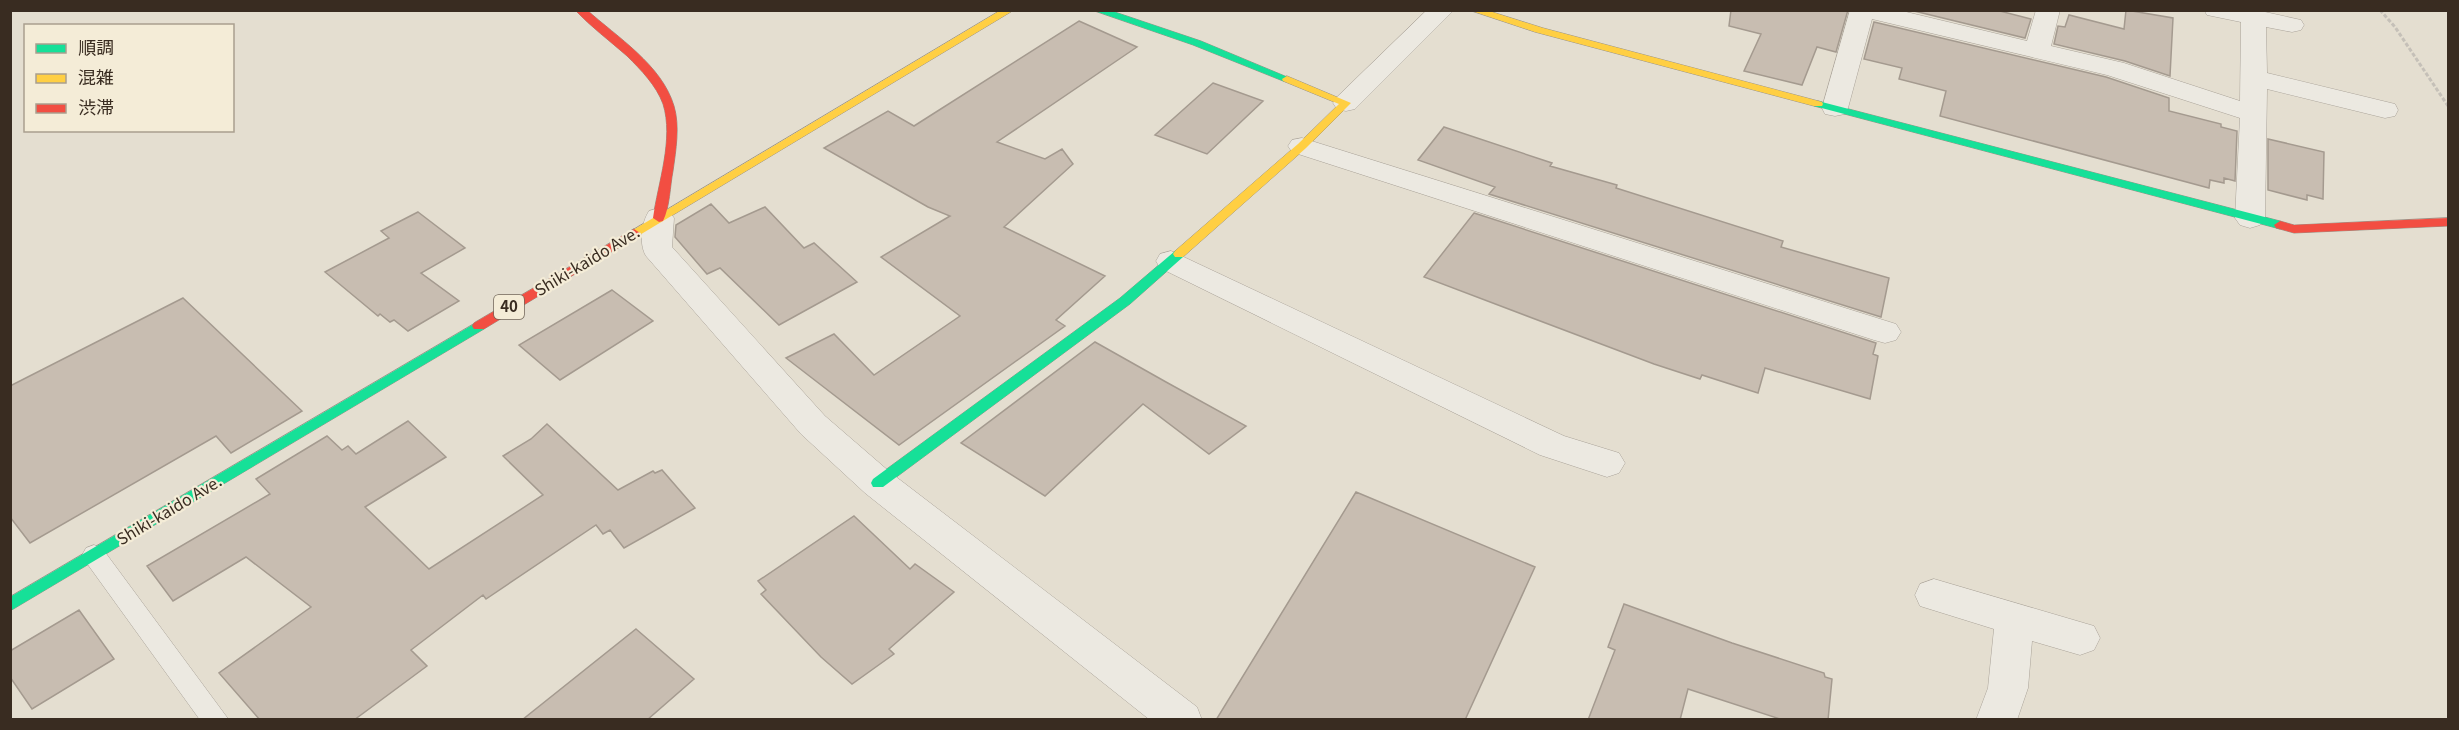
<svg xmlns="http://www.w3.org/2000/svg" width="2459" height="730" font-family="Georgia,'Noto Sans JP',serif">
	<rect width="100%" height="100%" fill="#e4ded0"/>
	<path fill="#c8bdb1" stroke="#a49a8f" stroke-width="1.5" d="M1731,10H1848L1836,52L1817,47L1802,85L1744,71L1761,34L1729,26Z
		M1910,10H1996L2031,19L2025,38Z
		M2126,10L2173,18L2170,76L2125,61L2054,44L2058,26L2065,27L2069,15L2124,29Z
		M1079,21L1137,47L997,142L1045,159L1062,149L1073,164L1004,227L1105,276L1056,320L1065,326L899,445L786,358L834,334L874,375L960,316L881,257L950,216L928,207L824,148L888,111L914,126Z
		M1874,22L2106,77L2169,98V111L2221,124V127L2237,131L2235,181L2224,178V183L2210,180L2209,188L1940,116L1946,91L1899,79L1902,68L1864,59Z
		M1213,83L1263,101L1207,154L1155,135Z
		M1444,127L1552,163L1550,166L1617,185L1616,188L1783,241L1781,247L1889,278L1881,317L1489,194L1495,187L1418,160Z
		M2268,139L2324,152L2323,199L2307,195V200L2268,190Z
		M711,204L729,223L765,207L804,248L814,243L857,282L779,325L720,268L707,274L675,237L676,225Z
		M418,212L465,248L421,273L459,301L408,331L394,320L390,322L380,314L378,316L325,272L389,238L381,231Z
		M1474,213L1876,343L1873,354L1878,356L1870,399L1765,368L1758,393L1702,375L1700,379L1654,364L1424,277Z
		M612,290L653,321L560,380L519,345Z
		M183,298L302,411L231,453L216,436L30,543L10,517V386Z
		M1095,342L1166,382L1246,426L1209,454L1143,404L1045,496L961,443Z
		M408,421L446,457L365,507L429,569L543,495L503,456L531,439L547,424L618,490L653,471L655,473L662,470L695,508L624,548L610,530L603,534L596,525L486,599L483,595L411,650L427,666L354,720H260L219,673L311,607L246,557L173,601L147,566L270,494L256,479L327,436L342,450L348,446L356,454Z
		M1356,492L1535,567L1465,720H1216Z
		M854,516L910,569L915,564L954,592L889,649L894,654L852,684L821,657L761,594L766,590L758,581Z
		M1624,604L1732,643L1824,673L1825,677L1832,679L1828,720H1783L1688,689L1680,720H1588L1615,650L1608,647Z
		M79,610L114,659L32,709L10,677V651Z
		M636,629L694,679L647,720H522Z"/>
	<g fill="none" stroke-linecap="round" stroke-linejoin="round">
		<g stroke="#aaa399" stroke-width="1">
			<path id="lane" d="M94,545L102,548L229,720H200L86,562L82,555L86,548Z"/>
		</g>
		<g stroke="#aaa399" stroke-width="1">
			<path id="street" d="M1427,10H1454L1355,109L1346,111L1337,109L1333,103L1337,97Z
				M1850,10H1898L2027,41L2036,10H2060L2051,46L2124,63L2240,101L2241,22L2207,15L2204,10H2256L2301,20L2304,25L2301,30L2292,32L2266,27L2267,73L2395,104L2398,110L2395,116L2385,118L2267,89L2265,218L2260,225L2250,228L2240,225L2235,218L2240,118L2107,75L1872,19L1848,108L1845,114L1835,116L1825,114L1822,108Z
				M1302,138L1896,324L1901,332L1896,340L1885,343L1874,340L1292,152L1288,146L1292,140Z
				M659,208L669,211L674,218L672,247L825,416L891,473L1197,707L1202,720H1150L865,493L801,434L646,256C639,245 641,223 649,211Z
				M1171,251L1564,436L1619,453L1625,463L1619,473L1607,477L1540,455L1160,268L1156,261L1160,254Z
				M1934,579L2094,626L2100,638L2094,650L2080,655L2032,641L2028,688L2017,720H1976L1988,688L1994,629L1920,606L1915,595L1920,584Z"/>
		</g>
		<g stroke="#9a9388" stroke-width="1">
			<path id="fast" d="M1092,10H1109L1201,41L1292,79L1287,82L1283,81L1193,45Z
				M1818,101L2280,221L2286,225L2280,229L1814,106V102Z
				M1179,250L1183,251L1185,254L1183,257L1130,304L883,487H873L871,483L873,479L1120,298L1175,251Z
				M479,321L486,326L484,329L10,611V597Z"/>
		</g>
		<g stroke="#9a9388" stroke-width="1">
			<path id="slow" d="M1001,10H1014L638,236H630L628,233Z
				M1469,10H1486L1543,28L1822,102L1823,104L1822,106H1814L1535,32Z
				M1287,76L1351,103L1306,148L1183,257H1175L1173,254L1175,251L1298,144L1339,104L1283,81L1282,79Z"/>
		</g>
		<g stroke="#9a9388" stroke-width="1">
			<path id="jam" d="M575,10H587C617,37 662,65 674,106C680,126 676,150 673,171C670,186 670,207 663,221L659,222L653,218C658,183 674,139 663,104C656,85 641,70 627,56C610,41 591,27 575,10Z
				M2448,218V226L2294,233L2276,228L2274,225L2280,221L2294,225Z
				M634,229L640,233L638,236L484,329H474L472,326L474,323Z"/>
		</g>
		<path stroke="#c5c0b8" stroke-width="3" stroke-dasharray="4 2" stroke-linecap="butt" d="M2380,10L2395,27L2448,106"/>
		<use href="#lane" fill="#ece9e1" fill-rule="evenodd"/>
		<use href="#street" fill="#ece9e1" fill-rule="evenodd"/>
		<use href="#fast" fill="#16e098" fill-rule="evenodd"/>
		<use href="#slow" fill="#ffcf43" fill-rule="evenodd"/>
		<use href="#jam" fill="#f24e42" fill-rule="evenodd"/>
	</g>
	<g text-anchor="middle" stroke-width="4.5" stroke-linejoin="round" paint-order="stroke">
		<rect fill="#f4ecd7" stroke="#716658" stroke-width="1.5" x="494" y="295" width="30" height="24" rx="4.5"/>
		<g font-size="15" font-weight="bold" fill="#392c21">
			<text x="509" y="312">40</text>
		</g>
		<g font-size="16" fill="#392c21" stroke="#f4ecd7">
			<text transform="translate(587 261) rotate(-31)" y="6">Shiki-kaido Ave.</text>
			<text transform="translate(169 510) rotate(-31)" y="6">Shiki-kaido Ave.</text>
		</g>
	</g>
	<rect width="2459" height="730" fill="none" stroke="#392c21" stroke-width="24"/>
	<rect x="24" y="24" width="210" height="108" fill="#f4ecd7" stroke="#a99f8e" stroke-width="1.5"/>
	<rect x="36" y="44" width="30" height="9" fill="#16e098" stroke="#a99f8e" stroke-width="1.5"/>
	<text x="78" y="54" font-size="18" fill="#392c21">順調</text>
	<rect x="36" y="74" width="30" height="9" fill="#ffcf43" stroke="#a99f8e" stroke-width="1.5"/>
	<text x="78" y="84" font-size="18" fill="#392c21">混雑</text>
	<rect x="36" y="104" width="30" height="9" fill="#f24e42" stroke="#a99f8e" stroke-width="1.5"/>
	<text x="78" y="114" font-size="18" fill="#392c21">渋滞</text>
</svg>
